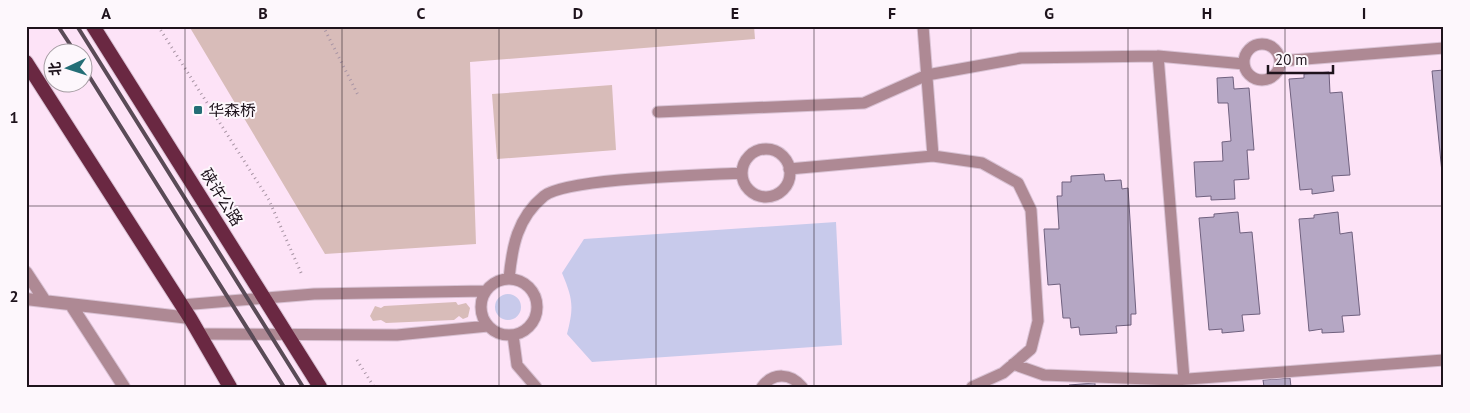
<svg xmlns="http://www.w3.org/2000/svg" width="1470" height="413" font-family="'PT Sans','Noto Sans SC',sans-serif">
	<rect width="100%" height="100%" fill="#fde3f7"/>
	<path fill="#d8bcb9" d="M189,26H754L755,39L470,62L476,244L325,254Z
		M612,85L616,150L497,159L492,94Z
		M456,302L458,305L466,303L470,308L468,317L463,319L459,316L454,320L386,323L381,320L373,321L370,316L375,306L381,308L384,306Z"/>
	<path fill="#c8caeb" d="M836,222L842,345L592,362L567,334C574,307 573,299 562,273L584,239Z
		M495 307a13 13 0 1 1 26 0a13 13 0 1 1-26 0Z"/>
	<path fill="#b5a7c4" stroke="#70617f" d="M1444,70V183H1443L1432,71Z
		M1329,72L1330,93L1342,92L1350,175L1332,176L1334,191L1312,194V189L1300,190L1289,79L1304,78V74Z
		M1233,77L1234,89L1249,88L1254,150H1247L1249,179L1234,180L1235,199L1211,200V196L1196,197L1194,162L1223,161L1222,142L1231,141L1228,103H1218L1217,78Z
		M1104,174L1105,181L1121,180L1122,189L1128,188L1136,314H1131V325L1116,326L1117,333L1080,335L1079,327L1071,328L1070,318H1063L1060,284L1048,285L1044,229H1059L1057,196H1062V182H1071V176Z
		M1238,212L1240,233L1252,232L1260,314L1242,315L1244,331L1222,333V329L1209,330L1199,218L1214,217V214Z
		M1338,212L1340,234L1352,232L1360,315L1342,316L1344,332L1322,333V329L1309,331L1299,219L1314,218V215Z
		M1290,378L1291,387H1264L1263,380Z
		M1095,383V387H1069V385Z"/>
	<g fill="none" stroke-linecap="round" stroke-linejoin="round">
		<g stroke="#d9c2d4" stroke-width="13">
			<path id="service" d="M923,26L933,156
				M1244 62a18 18 0 1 1 36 0a18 18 0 1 1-36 0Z
				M1158,56L1184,379
				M1280,61L1444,48
				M658,112L864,103L927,75L1021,58L1158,56L1244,64
				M742 173a24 24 0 1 1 48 0a24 24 0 1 1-48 0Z
				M789,169L933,156L982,163L1018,183L1031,210L1038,321L1031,349L1003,373L972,387
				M481 307a28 28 0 1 1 56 0a28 28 0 1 1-56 0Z
				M509,279C512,247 517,218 544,196C567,178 706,175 741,173
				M182,305L314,294L485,291
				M200,334L397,335L488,326
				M513,335L517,365L536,387
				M1013,364L1044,375L1175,380L1444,360
				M762,387C773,372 791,373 802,387"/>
		</g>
		<g stroke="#d9c2d4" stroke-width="14">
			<path id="minor" d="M26,272L45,301
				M26,299L190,318
				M71,305L124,387"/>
		</g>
		<g stroke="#d9c2d4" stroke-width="16">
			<path id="trunk" d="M93,26L320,387
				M26,62L190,318L230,387"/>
		</g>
		<path stroke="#a894a4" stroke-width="3" stroke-dasharray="1 4" stroke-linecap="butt" d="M158,26L269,200L302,275
			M323,26L358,95
			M357,360L374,387"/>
		<use href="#service" stroke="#ae8994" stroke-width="11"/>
		<use href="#minor" stroke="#ae8994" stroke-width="12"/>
		<use href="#trunk" stroke="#6a2842" stroke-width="14"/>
		<path stroke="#5a4b57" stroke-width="4" d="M58,26L75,52
			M77,26L303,387
			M82,65L284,387"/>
	</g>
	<path fill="none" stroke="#1e131c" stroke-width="1" stroke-opacity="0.55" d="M185,26V387M342,26V387M499,26V387M656,26V387M814,26V387M971,26V387M1128,26V387M1285,26V387M26,206H1444"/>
	<rect fill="#246e76" stroke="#fdf7fc" stroke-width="2" x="193" y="105" width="10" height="10" rx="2.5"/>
	<g text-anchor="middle" stroke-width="4" stroke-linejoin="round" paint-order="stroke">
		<g font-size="16" fill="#1e131c" stroke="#fdf7fc" text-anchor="start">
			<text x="208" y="116">华森桥</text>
		</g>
		<g font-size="16" fill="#1e131c" stroke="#fdf7fc">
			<text transform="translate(222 197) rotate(58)" y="6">硖许公路</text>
		</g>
	</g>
	<rect width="1470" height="413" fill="none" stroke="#fdf7fc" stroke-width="55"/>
	<g transform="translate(68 68) rotate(266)"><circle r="24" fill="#fdf7fc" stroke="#a49ca2"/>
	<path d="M0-4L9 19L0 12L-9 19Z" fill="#246e76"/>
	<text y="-8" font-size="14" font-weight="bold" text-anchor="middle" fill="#1e131c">北</text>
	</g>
	<path d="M1268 65v8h65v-8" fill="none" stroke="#1e131c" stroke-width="2.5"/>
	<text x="1275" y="65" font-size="15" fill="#1e131c" stroke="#fdf7fc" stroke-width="4" paint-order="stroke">20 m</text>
	<rect x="28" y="28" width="1414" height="358" fill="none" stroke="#1e131c" stroke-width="2"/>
	<g font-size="16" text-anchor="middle" font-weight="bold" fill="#1e131c">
		<text x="106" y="19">A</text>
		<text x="263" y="19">B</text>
		<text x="421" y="19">C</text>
		<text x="578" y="19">D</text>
		<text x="735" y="19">E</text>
		<text x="892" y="19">F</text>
		<text x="1049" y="19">G</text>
		<text x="1207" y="19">H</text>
		<text x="1364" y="19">I</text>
		<text x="14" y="123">1</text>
		<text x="14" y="302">2</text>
	</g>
</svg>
